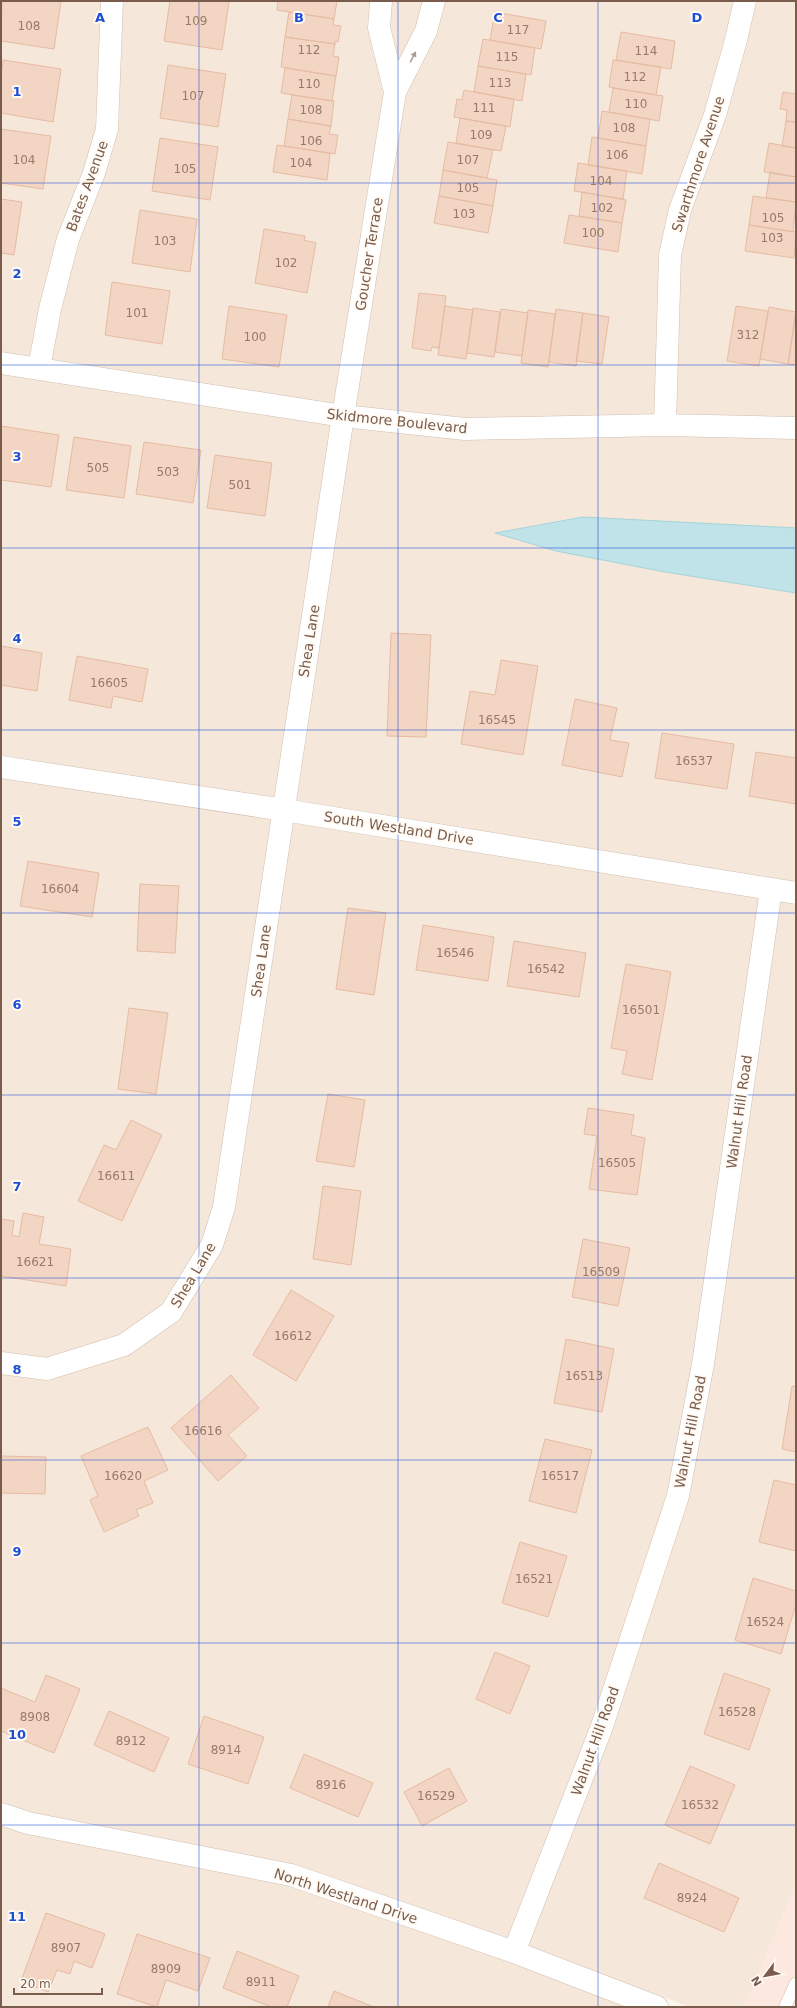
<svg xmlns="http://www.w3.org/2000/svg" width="797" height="2008" font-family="'DejaVu Sans',sans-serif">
	<rect width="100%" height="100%" fill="#fdf6ec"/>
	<path fill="#f5e8da" d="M1,1H796V1885L744,2007H690L653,1993L647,2007H1Z"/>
	<path fill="#fde8e0" d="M796,1885V2007H744Z"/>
	<path fill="#bfe3e8" stroke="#a5d3da" d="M583,517L796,528V593L665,572L556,551L495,533Z"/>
	<path fill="#f3d5c3" stroke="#e6bba3" d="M2,1H61L54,49L1,41Z
		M170,1H229L222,50L164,41Z
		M278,1H337L334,19L277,10Z
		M289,12L334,19L333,25L341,26L338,42L335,41V44L285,37Z
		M495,12L546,21L541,49L490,40Z
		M621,32L675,41L671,69L616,60Z
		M285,37L335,44L333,56L339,57L336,76L281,67Z
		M483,39L535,48L531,75L478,66Z
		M3,60L61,69L53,122L1,113V76Z
		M613,60L661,67L656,95L609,87Z
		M168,65L226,74L218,127L160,118Z
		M478,66L526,74L522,101L474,92Z
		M285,68L336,76L332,101L281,93Z
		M613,88L663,96L659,121L609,112Z
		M464,90L514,99L510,127L454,117L457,99L462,100Z
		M783,92L796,94V122L786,121L787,110L780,109Z
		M292,95L334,101L331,126L288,119Z
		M602,111L650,119L646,146L598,138Z
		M460,118L506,126L501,151L456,143Z
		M288,119L331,126L329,134L338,135L335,154L284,146Z
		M786,121L796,122V148L782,146Z
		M1,129L51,136L43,189L1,183Z
		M592,137L646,146L642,174L588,165Z
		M160,138L218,147L210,200L152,191Z
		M448,142L493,150L487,178L443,170Z
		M769,143L796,148V177L764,172Z
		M277,145L330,153L327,180L273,172Z
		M578,163L627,171L623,199L574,191Z
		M443,170L497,180L493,206L439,196Z
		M770,172L796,177V202L766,198Z
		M582,192L626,200L622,223L579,216Z
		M439,196L493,206L488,233L434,223Z
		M753,196L796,202L793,232L749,225Z
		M1,199L22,202L14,255L1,253Z
		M140,210L197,219L190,272L132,263Z
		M569,215L622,223L618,252L564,243Z
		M749,225L796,232L794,258L745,251Z
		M264,229L305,236L304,240L316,243L307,293L255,283Z
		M112,282L170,291L162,344L105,335Z
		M419,293L446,296L439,348L432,347L431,351L412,348Z
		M229,306L287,315L279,367L222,359Z
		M445,306L473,310L466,359L438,355Z
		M736,306L768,311L759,366L727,361Z
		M769,307L796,312L788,364L760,359Z
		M473,308L500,312L494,357L467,353Z
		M501,309L528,313L522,356L495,352Z
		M556,309L583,313L576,366L549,362Z
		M528,310L555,314L548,367L521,363Z
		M796,310V365L788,364Z
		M583,313L609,317L602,364L576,361Z
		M1,426L59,435L51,487L1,480Z
		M74,437L131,446L124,498L66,490Z
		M144,442L201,450L193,503L136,494Z
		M215,455L272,463L265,516L207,508Z
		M391,633L431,635L426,737L387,736Z
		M1,646L42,653L37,691L1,685Z
		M77,656L148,669L142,702L113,696L111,708L69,700Z
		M501,660L538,666L523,755L461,744L470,691L495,695Z
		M575,699L617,708L610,740L629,743L622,777L562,765Z
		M662,733L734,744L727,789L655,778Z
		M756,752L796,758V804L749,796Z
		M28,861L99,873L92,917L20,906Z
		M140,884L179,886L175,953L137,951Z
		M348,908L386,913L374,995L336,989Z
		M423,925L494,937L488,981L416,970Z
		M514,941L586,953L579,997L507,986Z
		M626,964L671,972L652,1080L622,1074L627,1051L611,1048Z
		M129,1008L168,1013L156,1094L118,1089Z
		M328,1094L365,1100L354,1167L316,1161Z
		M588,1108L634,1115L631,1135L645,1138L637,1195L589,1189L597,1136L584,1134Z
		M131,1120L162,1135L122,1221L78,1201L104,1145L116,1150Z
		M323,1186L361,1191L351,1265L313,1259Z
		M23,1213L44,1217L39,1244L71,1249L66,1286L1,1276V1219L14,1221L12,1235L19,1237Z
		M583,1239L630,1248L618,1306L572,1297Z
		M291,1290L334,1316L296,1381L253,1355Z
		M566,1339L614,1349L602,1412L554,1403Z
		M231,1375L259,1408L228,1435L247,1456L218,1481L171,1428Z
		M792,1386L796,1387V1452L782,1449Z
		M148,1427L168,1470L144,1481L153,1503L136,1510L139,1516L104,1532L90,1500L98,1496L81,1456Z
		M545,1439L592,1450L576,1513L529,1501Z
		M1,1456L46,1457L45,1494L1,1493Z
		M774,1480L796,1485V1551L759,1542Z
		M520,1542L567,1556L548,1617L502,1603Z
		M753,1578L796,1591V1604L781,1654L735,1640Z
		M495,1652L530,1666L510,1714L476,1699Z
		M724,1673L770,1689L749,1750L704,1734Z
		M46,1675L80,1689L54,1753L1,1731V1688L35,1702Z
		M109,1711L169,1738L154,1772L94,1745Z
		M204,1716L264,1737L248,1784L188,1764Z
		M304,1754L373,1783L358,1817L290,1788Z
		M690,1766L735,1785L710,1844L665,1825Z
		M449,1768L467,1801L422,1826L404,1792Z
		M659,1863L739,1898L724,1932L644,1898Z
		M46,1913L105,1934L92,1968L74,1961L70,1974L57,1970L48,1992L21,1981Z
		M137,1934L210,1958L198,1991L166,1980L157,2007L117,1994Z
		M237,1951L299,1976L287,2007H271L223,1988Z
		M334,1991L374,2007H328Z"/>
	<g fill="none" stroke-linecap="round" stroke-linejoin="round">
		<g stroke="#d1beb0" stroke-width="13">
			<path id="lane" d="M785,2007L796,1983"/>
		</g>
		<g stroke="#d1beb0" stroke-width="23">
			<path id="street" d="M381,1L379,28L395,92
				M1,363L343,416L465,429L665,425L796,428
				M39,368L50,309L68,239L94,173L107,129L112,1
				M665,425L670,255L680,210L715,115L736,40L745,1
				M1,767L284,810L796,893
				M1,1363L47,1369L124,1345L171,1312L212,1245L224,1207L343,416L395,92L426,31L434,1
				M1,1814L28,1823L291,1875L514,1952L657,2007
				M514,1952L601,1729L678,1496L703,1364L771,889"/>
		</g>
		<use href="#lane" stroke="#fff" stroke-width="12"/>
		<use href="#street" stroke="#fff" stroke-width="22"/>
	</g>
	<defs><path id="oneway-solid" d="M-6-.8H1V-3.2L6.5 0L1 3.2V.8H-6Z"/></defs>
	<use fill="#af9d94" href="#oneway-solid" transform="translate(413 57) rotate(-62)"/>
	<path fill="none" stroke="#1d4ed8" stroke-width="1" stroke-opacity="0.55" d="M199,1V2007M398,1V2007M598,1V2007M1,183H796M1,365H796M1,548H796M1,730H796M1,913H796M1,1095H796M1,1278H796M1,1460H796M1,1643H796M1,1825H796"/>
	<g text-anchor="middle" stroke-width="4" stroke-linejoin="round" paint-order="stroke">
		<g font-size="12" fill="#987a6a">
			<text x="196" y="25">109</text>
			<text x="29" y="30">108</text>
			<text x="518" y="34">117</text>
			<text x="309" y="54">112</text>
			<text x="646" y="55">114</text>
			<text x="507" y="61">115</text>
			<text x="635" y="81">112</text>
			<text x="500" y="87">113</text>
			<text x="309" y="88">110</text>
			<text x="193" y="100">107</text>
			<text x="636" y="108">110</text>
			<text x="484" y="112">111</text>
			<text x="311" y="114">108</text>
			<text x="624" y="132">108</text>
			<text x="481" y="139">109</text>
			<text x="311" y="145">106</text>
			<text x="617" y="159">106</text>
			<text x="24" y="164">104</text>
			<text x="468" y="164">107</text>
			<text x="301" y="167">104</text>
			<text x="185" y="173">105</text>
			<text x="601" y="185">104</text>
			<text x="468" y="192">105</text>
			<text x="602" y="212">102</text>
			<text x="464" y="218">103</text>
			<text x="773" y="222">105</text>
			<text x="593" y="237">100</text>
			<text x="772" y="242">103</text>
			<text x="165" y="245">103</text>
			<text x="286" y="267">102</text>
			<text x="137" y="317">101</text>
			<text x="748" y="339">312</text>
			<text x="255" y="341">100</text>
			<text x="98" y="472">505</text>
			<text x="168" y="476">503</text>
			<text x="240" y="489">501</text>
			<text x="109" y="687">16605</text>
			<text x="497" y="724">16545</text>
			<text x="694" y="765">16537</text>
			<text x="60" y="893">16604</text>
			<text x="455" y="957">16546</text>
			<text x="546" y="973">16542</text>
			<text x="641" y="1014">16501</text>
			<text x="617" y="1167">16505</text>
			<text x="116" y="1180">16611</text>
			<text x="35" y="1266">16621</text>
			<text x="601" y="1276">16509</text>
			<text x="293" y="1340">16612</text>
			<text x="584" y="1380">16513</text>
			<text x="203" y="1435">16616</text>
			<text x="123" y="1480">16620</text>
			<text x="560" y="1480">16517</text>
			<text x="534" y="1583">16521</text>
			<text x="765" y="1626">16524</text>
			<text x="737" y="1716">16528</text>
			<text x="35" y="1721">8908</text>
			<text x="131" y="1745">8912</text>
			<text x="226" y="1754">8914</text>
			<text x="331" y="1789">8916</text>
			<text x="436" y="1800">16529</text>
			<text x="700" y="1809">16532</text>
			<text x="692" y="1902">8924</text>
			<text x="66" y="1952">8907</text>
			<text x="166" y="1973">8909</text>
			<text x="261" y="1986">8911</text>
		</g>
		<g font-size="14" fill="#7a5c4d" stroke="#fffaf3">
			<text transform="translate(698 164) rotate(-72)" y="5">Swarthmore Avenue</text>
			<text transform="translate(87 186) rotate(-70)" y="5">Bates Avenue</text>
			<text transform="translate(369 254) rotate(-81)" y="5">Goucher Terrace</text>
			<text transform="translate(397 421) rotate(6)" y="5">Skidmore Boulevard</text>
			<text transform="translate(309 641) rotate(-81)" y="5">Shea Lane</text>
			<text transform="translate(399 828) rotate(9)" y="5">South Westland Drive</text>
			<text transform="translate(261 961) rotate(-82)" y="5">Shea Lane</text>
			<text transform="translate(739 1112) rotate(-82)" y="5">Walnut Hill Road</text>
			<text transform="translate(193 1275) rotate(-59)" y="5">Shea Lane</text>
			<text transform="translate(690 1432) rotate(-79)" y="5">Walnut Hill Road</text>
			<text transform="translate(595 1741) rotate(-70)" y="5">Walnut Hill Road</text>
			<text transform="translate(346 1896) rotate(18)" y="5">North Westland Drive</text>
		</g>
	</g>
	<g font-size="13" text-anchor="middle" font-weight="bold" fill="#1d4ed8" stroke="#fffaf3" stroke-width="4" stroke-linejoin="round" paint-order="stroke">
		<text x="100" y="22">A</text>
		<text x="299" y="22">B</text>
		<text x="498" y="22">C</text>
		<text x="697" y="22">D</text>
		<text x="17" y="96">1</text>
		<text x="17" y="278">2</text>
		<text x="17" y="461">3</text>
		<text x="17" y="643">4</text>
		<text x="17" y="826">5</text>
		<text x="17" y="1009">6</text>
		<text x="17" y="1191">7</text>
		<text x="17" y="1374">8</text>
		<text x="17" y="1556">9</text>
		<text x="17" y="1739">10</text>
		<text x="17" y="1921">11</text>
	</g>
	<rect width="797" height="2008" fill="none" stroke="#7a5c4d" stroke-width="4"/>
	<g transform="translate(765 1976) rotate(238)" stroke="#fffaf3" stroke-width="3" paint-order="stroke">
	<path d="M0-3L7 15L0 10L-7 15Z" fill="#7a5c4d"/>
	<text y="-6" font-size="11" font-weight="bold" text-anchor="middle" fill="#7a5c4d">N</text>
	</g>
	<path d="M14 1988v6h88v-6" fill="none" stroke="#7a5c4d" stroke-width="2"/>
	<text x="20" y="1988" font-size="12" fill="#7a5c4d" stroke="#fffaf3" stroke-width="3" paint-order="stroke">20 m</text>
</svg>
